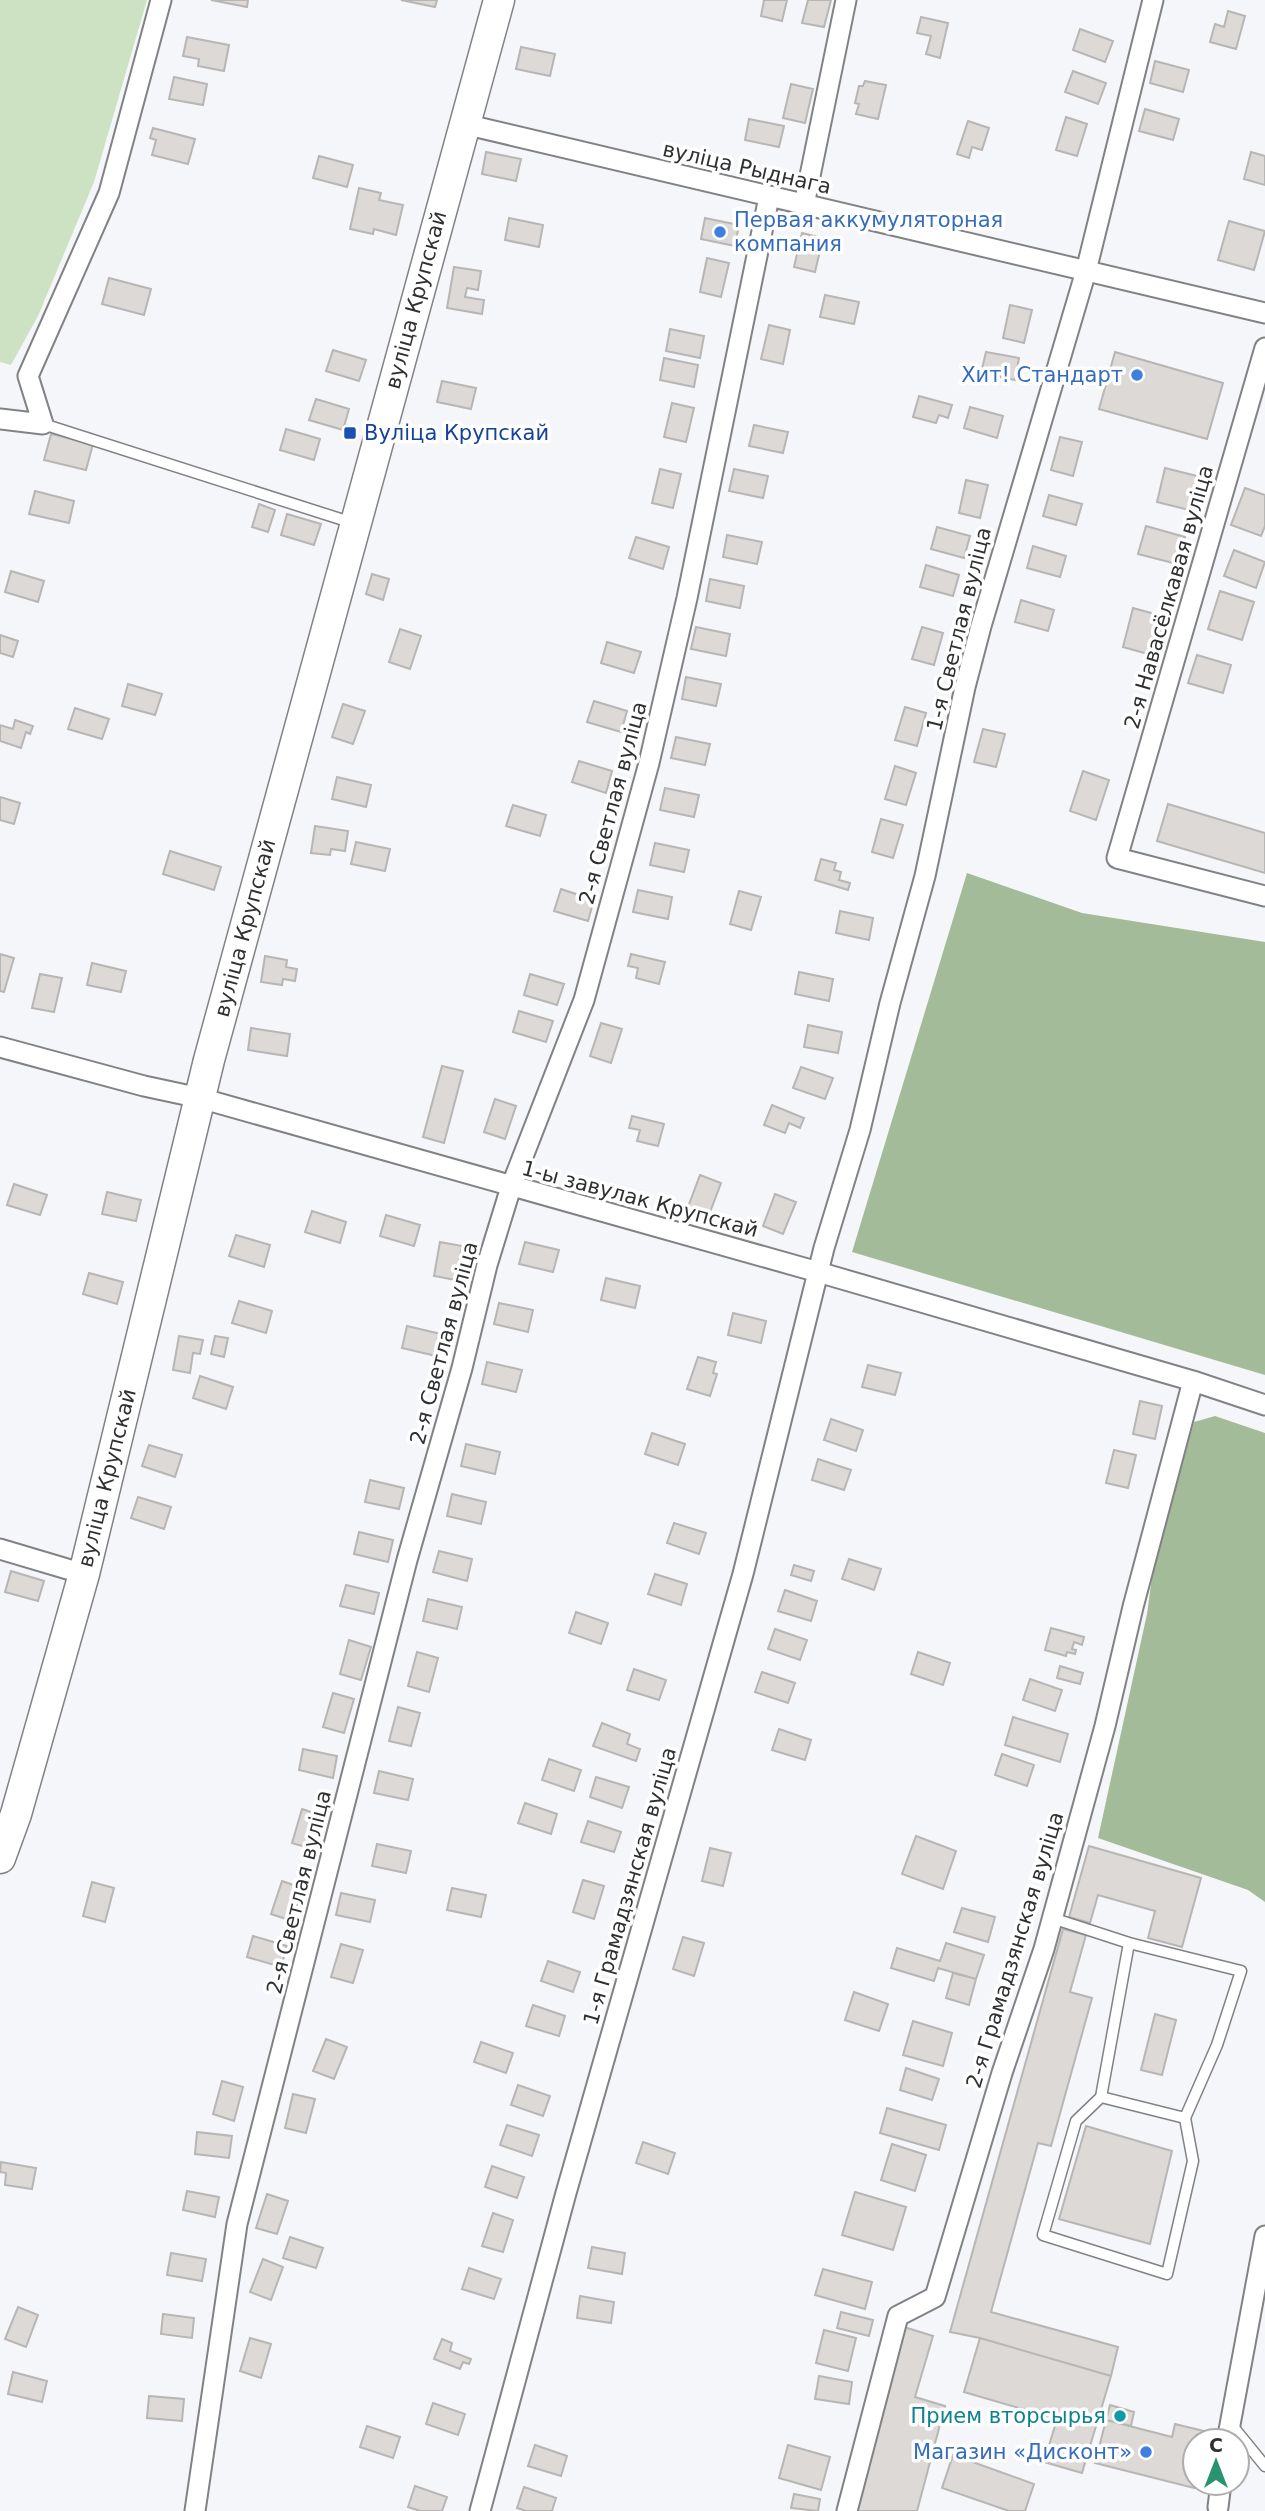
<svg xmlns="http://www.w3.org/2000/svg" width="1265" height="2511" font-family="'DejaVu Sans',sans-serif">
	<rect width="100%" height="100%" fill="#f5f6f9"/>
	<path fill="#cde2c3" d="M0,0H147L94,182L38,316L11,365L0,362Z"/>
	<path fill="#a4bb99" d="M967,873L1082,913L1265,942V1375L852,1252Z
		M1215,1416L1265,1433V1902L1248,1890L1098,1838L1147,1614L1154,1562L1194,1422Z"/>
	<path fill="#dcd9d7" stroke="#b8b6b4" stroke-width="2" d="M211,0H248L247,7Z
		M401,0H437L435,7Z
		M764,0H787L782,21L761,16Z
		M808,0H831L824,27L802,23Z
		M1228,11L1245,16L1236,49L1210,42L1215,24L1224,27Z
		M921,17L948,23L940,58L926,54L931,36L917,33Z
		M1080,29L1113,41L1105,62L1073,50Z
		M187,37L229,45L224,71L198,66L199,59L183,56Z
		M521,47L555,54L550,76L516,69Z
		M1155,61L1189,70L1183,92L1150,83Z
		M1073,71L1106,83L1098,104L1065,92Z
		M174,77L207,84L203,105L169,99Z
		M865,81L886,85L878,119L856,114L859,104L855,103L859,86H863Z
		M791,84L813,89L805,123L783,118Z
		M1145,109L1179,119L1173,140L1139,131Z
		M1066,117L1087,124L1077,156L1056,150Z
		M749,119L784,126L779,147L745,140Z
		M968,121L989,128L982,150L972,147L969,158L957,154Z
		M153,128L195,139L188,164L152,155L156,140L150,138Z
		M486,152L521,159L516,181L482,174Z
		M1251,152L1265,156V185L1244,179Z
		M319,156L353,165L347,187L313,178Z
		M359,188L381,193L379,200L403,205L396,235L374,229L373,234L350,229Z
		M509,218L543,225L539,247L505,240Z
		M705,218L739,225L735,246L701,239Z
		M1229,221L1265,231L1254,270L1218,260Z
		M802,233L823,238L815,272L794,267Z
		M707,258L729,263L721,297L700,292Z
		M454,267L481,271L478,290L467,288L465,297L484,300L482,314L447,308Z
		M109,278L151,289L144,315L102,304Z
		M825,295L859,302L854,324L820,317Z
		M1010,305L1032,310L1024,343L1003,338Z
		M769,325L790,330L783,364L761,359Z
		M670,329L704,336L700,358L666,351Z
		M333,350L366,360L359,381L326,371Z
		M986,352L1019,358L1015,380L981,373Z
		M1115,352L1223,383L1207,439L1099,409Z
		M664,358L698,365L694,387L660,380Z
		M442,381L476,388L471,409L437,402Z
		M919,396L952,405L948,418L939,415L936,423L913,417Z
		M316,399L349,409L343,430L309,420Z
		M672,403L694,408L686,442L664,437Z
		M970,407L1003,416L997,438L964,428Z
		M754,425L788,432L783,453L749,446Z
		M286,429L320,439L314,460L280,450Z
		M51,434L93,444L86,470L44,460Z
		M1060,437L1082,442L1073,476L1051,470Z
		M1165,468L1205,478L1197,512L1157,502Z
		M660,469L681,474L673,508L652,503Z
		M734,469L768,476L763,498L729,491Z
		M966,480L988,485L980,518L959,513Z
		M1245,488L1265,495V526L1261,536L1231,525Z
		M35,491L74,501L69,523L29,514Z
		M1049,495L1082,504L1076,525L1043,516Z
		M259,504L275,510L268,532L252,527Z
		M287,514L321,524L314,545L281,535Z
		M1146,526L1185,537L1177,564L1138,554Z
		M937,527L970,536L964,558L931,549Z
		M727,535L762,542L757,564L723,557Z
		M636,537L669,547L663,569L629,558Z
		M1033,546L1066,556L1060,577L1027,568Z
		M1234,550L1265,562L1256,588L1224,576Z
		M926,565L959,575L953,596L920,587Z
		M11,571L44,581L38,602L5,592Z
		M372,574L389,579L383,600L366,594Z
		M710,579L744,586L740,608L706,601Z
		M1220,591L1254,602L1242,640L1208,629Z
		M1021,600L1054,610L1048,631L1015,622Z
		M1133,608L1166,617L1155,656L1123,647Z
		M696,627L730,634L726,656L691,649Z
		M922,627L943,633L934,665L912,659Z
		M400,629L421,636L410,669L389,662Z
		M0,635L18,641L13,657L0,653Z
		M607,642L641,652L634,673L601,663Z
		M1197,655L1231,665L1223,693L1188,683Z
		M686,677L721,684L716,706L682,699Z
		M128,684L162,694L155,715L122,706Z
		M594,701L627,711L621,732L587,722Z
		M343,704L365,711L353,744L332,737Z
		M905,707L926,713L917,746L895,740Z
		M75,708L109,719L102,739L68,729Z
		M15,720L33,726L30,734L26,732L21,748L0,741V725L13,729Z
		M983,729L1005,734L996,767L974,762Z
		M676,737L710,744L705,765L671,758Z
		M579,761L612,771L606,793L572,782Z
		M895,766L916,773L906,805L885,799Z
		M1083,771L1109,780L1096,820L1070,811Z
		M337,777L371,785L366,807L332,799Z
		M665,788L699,795L694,817L660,810Z
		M0,797L20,803L14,824L0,820Z
		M1168,804L1265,833V873L1157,841Z
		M513,805L546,815L540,836L506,826Z
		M881,819L903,825L893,858L872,852Z
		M315,826L348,831L345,851L331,849L330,855L311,853Z
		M356,842L390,849L385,871L351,864Z
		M655,843L689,850L684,872L650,865Z
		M170,851L221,867L214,890L163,874Z
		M821,859L836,863L834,870L841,872L839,880L850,883L848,890L815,880Z
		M561,889L594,900L588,921L554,911Z
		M638,890L672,897L668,919L633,912Z
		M739,891L761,897L751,930L730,924Z
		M840,911L873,918L869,940L836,933Z
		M0,954L14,958L4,992L0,991Z
		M631,954L665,962L659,984L636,978L638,968L628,966Z
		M265,956L287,960L286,967L297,969L295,981L283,979L282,985L261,982Z
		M92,963L126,971L121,992L87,985Z
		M799,972L833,979L829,1001L795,994Z
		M40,974L62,978L54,1012L32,1008Z
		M530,974L564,984L557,1005L524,995Z
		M519,1011L553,1021L546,1042L513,1032Z
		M601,1023L622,1029L611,1063L590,1056Z
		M808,1025L842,1032L838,1053L804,1047Z
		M251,1028L290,1034L287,1056L248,1050Z
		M442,1066L463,1071L444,1143L423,1137Z
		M801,1067L833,1078L825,1099L793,1088Z
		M495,1099L516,1106L505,1139L484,1132Z
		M772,1105L804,1118L800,1128L789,1123L785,1133L764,1125Z
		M632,1116L664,1124L658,1146L637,1141L640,1130L629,1128Z
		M700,1175L721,1183L709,1215L688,1207Z
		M14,1184L47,1195L40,1215L7,1205Z
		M107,1192L141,1200L136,1221L102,1214Z
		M775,1194L796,1202L783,1234L763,1226Z
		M312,1211L346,1222L340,1243L305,1232Z
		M386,1215L420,1225L414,1246L380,1236Z
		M236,1235L270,1245L264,1267L229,1256Z
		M440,1242L462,1246L456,1280L434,1276Z
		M525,1242L559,1250L553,1272L519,1264Z
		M89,1273L123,1282L117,1304L83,1294Z
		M606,1278L640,1286L635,1308L601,1300Z
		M239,1301L272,1311L266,1333L232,1323Z
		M499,1303L533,1310L528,1332L494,1324Z
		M733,1313L766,1321L761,1343L728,1335Z
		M407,1326L441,1334L436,1356L402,1348Z
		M179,1336L203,1340L200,1354L193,1353L190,1373L173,1370Z
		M215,1336L228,1338L224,1357L211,1354Z
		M698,1357L716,1362L713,1373L717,1374L710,1396L687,1389Z
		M487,1362L522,1370L516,1392L482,1384Z
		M868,1365L901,1373L895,1395L862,1387Z
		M200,1376L233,1387L226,1409L193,1398Z
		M1140,1401L1162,1406L1155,1439L1133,1434Z
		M831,1419L863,1430L856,1451L824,1440Z
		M652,1433L685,1444L678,1465L645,1454Z
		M466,1444L500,1452L495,1474L461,1466Z
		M149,1445L182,1455L175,1477L142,1466Z
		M1114,1450L1136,1455L1128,1488L1106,1483Z
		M818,1459L851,1470L844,1490L812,1480Z
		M370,1480L404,1488L399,1509L365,1502Z
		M452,1494L486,1502L481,1524L447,1516Z
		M138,1497L171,1507L164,1529L131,1518Z
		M674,1523L706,1533L699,1554L667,1543Z
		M359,1532L393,1540L388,1562L354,1554Z
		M439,1551L472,1559L467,1581L433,1572Z
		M849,1559L881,1569L874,1590L842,1579Z
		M794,1565L814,1571L811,1581L791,1575Z
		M11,1571L44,1581L38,1601L5,1592Z
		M655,1574L687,1584L681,1605L648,1594Z
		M346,1585L379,1593L374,1614L340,1606Z
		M785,1590L817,1601L811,1621L778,1611Z
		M428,1599L462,1607L457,1629L423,1621Z
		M576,1612L608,1623L601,1644L569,1633Z
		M1051,1628L1084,1637L1082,1645L1074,1642L1072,1649L1076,1650L1075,1654L1067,1652L1066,1656L1045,1650Z
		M775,1629L807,1640L800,1660L768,1649Z
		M349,1640L371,1647L361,1680L340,1674Z
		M417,1652L438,1658L429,1692L408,1686Z
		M918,1652L950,1663L943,1685L911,1674Z
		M1060,1666L1083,1673L1080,1684L1057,1678Z
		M634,1669L666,1680L659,1700L627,1690Z
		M762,1672L795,1683L788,1703L755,1692Z
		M1030,1679L1062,1690L1055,1711L1023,1700Z
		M333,1693L354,1699L344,1733L323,1727Z
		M398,1707L420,1713L411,1746L389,1741Z
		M1013,1717L1068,1734L1060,1762L1005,1745Z
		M602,1723L630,1734L627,1744L640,1749L636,1761L593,1746Z
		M779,1729L811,1740L805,1760L772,1750Z
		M303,1749L337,1756L333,1778L299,1770Z
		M1002,1754L1034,1765L1027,1786L995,1775Z
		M549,1759L581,1770L574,1791L542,1780Z
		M379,1771L413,1779L408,1800L374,1793Z
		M596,1777L629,1787L622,1808L590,1797Z
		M525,1803L557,1814L551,1834L518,1823Z
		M302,1809L323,1816L313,1849L292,1843Z
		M588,1821L621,1832L614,1852L581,1842Z
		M916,1836L956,1851L943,1889L902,1874Z
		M377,1844L411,1851L406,1873L372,1866Z
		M1089,1846L1201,1878L1182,1947L1148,1938L1155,1911L1098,1895L1090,1923L1069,1917Z
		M710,1848L731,1853L723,1886L702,1881Z
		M583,1880L604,1886L594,1919L573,1912Z
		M282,1881L302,1888L292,1921L271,1914Z
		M92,1882L114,1888L105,1922L83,1916Z
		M452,1888L486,1895L481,1917L447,1910Z
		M341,1893L375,1900L370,1922L336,1915Z
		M962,1908L995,1917L988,1942L954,1932Z
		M1063,1929L1086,1935L1070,1992L1092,1998L1051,2146L1038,2143L991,2312L1118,2347L1111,2376L980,2338L950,2332Z
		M253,1936L287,1946L281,1967L247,1957Z
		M683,1937L704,1943L694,1976L673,1969Z
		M946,1943L984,1955L976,1979L938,1968L934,1981L891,1968L897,1948L940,1961Z
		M341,1944L363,1950L353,1983L331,1977Z
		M548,1961L580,1972L573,1992L541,1981Z
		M953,1973L976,1979L969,2005L946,1998Z
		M854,1992L888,2004L879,2031L845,2020Z
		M533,2005L565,2016L559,2036L526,2026Z
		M1155,2014L1176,2020L1162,2075L1141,2070Z
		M913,2021L952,2033L943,2066L903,2055Z
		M326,2039L347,2047L334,2079L313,2071Z
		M481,2042L513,2053L506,2073L474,2062Z
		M906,2068L939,2079L932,2100L900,2090Z
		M222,2081L243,2087L234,2121L213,2114Z
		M518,2085L550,2096L543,2116L511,2105Z
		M293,2094L315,2099L306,2133L285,2128Z
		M887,2108L946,2125L939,2150L880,2133Z
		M507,2125L539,2135L532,2156L500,2145Z
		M1086,2126L1172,2151L1150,2244L1059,2219Z
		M197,2132L232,2136L229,2158L195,2154Z
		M643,2142L675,2153L668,2174L636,2163Z
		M892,2144L926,2155L915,2191L881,2180Z
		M1,2162L36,2168L32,2189L5,2185L6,2173L0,2172Z
		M492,2166L524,2177L517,2198L485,2187Z
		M187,2191L219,2197L215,2217L183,2210Z
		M855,2192L906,2207L893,2250L842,2235Z
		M267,2194L288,2201L277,2234L256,2228Z
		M493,2213L513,2220L503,2252L482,2246Z
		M290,2237L323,2248L316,2268L283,2258Z
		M592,2247L625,2253L622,2274L588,2268Z
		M171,2253L206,2259L202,2281L167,2275Z
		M263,2259L283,2267L271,2300L250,2292Z
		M469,2268L501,2279L494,2299L462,2289Z
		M823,2269L872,2282L865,2309L815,2295Z
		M580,2296L614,2302L611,2323L577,2318Z
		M18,2307L38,2315L26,2347L5,2339Z
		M841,2312L873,2320L869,2336L837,2328Z
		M163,2314L194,2318L192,2338L161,2334Z
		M904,2327L933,2336L915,2397L945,2406L917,2511H855Z
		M824,2330L856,2338L848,2371L816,2363Z
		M250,2338L271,2344L261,2378L240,2371Z
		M980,2338L1111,2376L1082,2473L1044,2462L1057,2419L964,2392Z
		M442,2339L452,2343L450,2351L471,2359L469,2364L463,2362L460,2369L434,2359Z
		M13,2372L47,2381L42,2402L8,2394Z
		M819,2376L852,2382L849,2404L815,2399Z
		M149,2396L184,2399L182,2421L147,2418Z
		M433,2403L465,2414L458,2435L426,2424Z
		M1110,2405L1134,2412L1131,2426L1106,2420Z
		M1106,2420L1172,2437L1175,2424L1208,2432L1206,2441H1195L1194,2488L1095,2463Z
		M367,2426L400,2437L393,2458L360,2447Z
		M535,2445L567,2456L561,2476L528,2466Z
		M788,2445L830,2457L821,2490L779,2478Z
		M953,2455L1034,2484L1025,2511H1009L942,2488Z
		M415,2486L447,2497L442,2511H420L408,2507Z
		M524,2487L556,2498L552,2511H526L517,2508Z
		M794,2494L820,2499L818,2511L791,2508Z"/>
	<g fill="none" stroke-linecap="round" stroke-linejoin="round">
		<g stroke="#818284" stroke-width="13">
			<path id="lane" d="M43,424L353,523
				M1052,1918L1129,1943L1101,2097L1076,2121L1043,2235L1167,2274L1193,2161L1185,2118L1217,2045L1241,1971L1129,1943
				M1101,2097L1185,2118
				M1230,2423L1265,2466"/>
		</g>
		<g stroke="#818284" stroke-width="23">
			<path id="street" d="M464,124L1265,313
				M804,205L846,0
				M1265,348L1117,858L1265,896
				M0,419L43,424L28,376L109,193L161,0
				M0,1047L144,1086L200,1098L818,1272L1193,1381L1265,1405
				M0,1549L84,1574
				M1227,2441L1265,2236
				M1218,2507L1221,2483
				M195,2511L237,2224L407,1560L462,1368L487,1265L511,1187L584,1000L649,763L687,598L769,197
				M480,2511L566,2193L743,1574L824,1248L860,1130L890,1003L925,876L965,687L981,626L1086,271L1153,0
				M847,2511L898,2316L935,2297L1002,2073L1044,1949L1105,1726L1133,1607L1193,1381"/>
		</g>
		<g stroke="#818284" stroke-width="33">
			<path id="primary" d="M0,1858L16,1814L84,1574L209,1060L499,0"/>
		</g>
		<use href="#lane" stroke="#fff" stroke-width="10"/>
		<use href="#street" stroke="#fff" stroke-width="19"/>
		<use href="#primary" stroke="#fff" stroke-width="30"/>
	</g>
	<g fill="#3f7fe0" stroke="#fff" stroke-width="2.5">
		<circle cx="720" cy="232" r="7"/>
		<circle cx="1137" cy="375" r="7"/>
		<circle cx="1146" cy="2452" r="7"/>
	</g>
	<rect fill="#1a4fb4" stroke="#fff" stroke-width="2.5" x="343" y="426" width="14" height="14" rx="3.5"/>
	<circle fill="#0f9aa8" stroke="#fff" stroke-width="2.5" cx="1120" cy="2416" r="7"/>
	<g text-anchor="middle" stroke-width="7" stroke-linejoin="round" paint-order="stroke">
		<g font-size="21" fill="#2f3031" stroke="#fff">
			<text transform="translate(747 168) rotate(13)" y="7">вуліца Рыднага</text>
			<text transform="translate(416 300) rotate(-75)" y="7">вуліца Крупскай</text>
			<text transform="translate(1169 597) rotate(-74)" y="7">2-я Навасёлкавая вуліца</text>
			<text transform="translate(959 629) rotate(-76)" y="7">1-я Светлая вуліца</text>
			<text transform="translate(613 803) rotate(-75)" y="7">2-я Светлая вуліца</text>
			<text transform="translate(245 928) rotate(-75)" y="7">вуліца Крупскай</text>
			<text transform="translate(640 1199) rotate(15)" y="7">1-ы завулак Крупскай</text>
			<text transform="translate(444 1343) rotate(-75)" y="7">2-я Светлая вуліца</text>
			<text transform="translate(107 1478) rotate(-76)" y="7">вуліца Крупскай</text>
			<text transform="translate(630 1886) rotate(-74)" y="7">1-я Грамадзянская вуліца</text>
			<text transform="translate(299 1892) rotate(-76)" y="7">2-я Светлая вуліца</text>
			<text transform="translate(1015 1950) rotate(-73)" y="7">2-я Грамадзянская вуліца</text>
		</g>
		<g font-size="21" fill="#366cbe" stroke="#fff" text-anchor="end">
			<text x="734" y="227" text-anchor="start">Первая аккумуляторная<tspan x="734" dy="24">компания</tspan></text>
			<text x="1123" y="382">Хит! Стандарт</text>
			<text x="1132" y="2459">Магазин «Дисконт»</text>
		</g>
		<g font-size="21" fill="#164399" stroke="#fff" text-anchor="start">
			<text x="364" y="440">Вуліца Крупскай</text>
		</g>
		<g font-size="21" fill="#0d838f" stroke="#fff" text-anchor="end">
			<text x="1106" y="2423">Прием вторсырья</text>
		</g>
	</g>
	<g transform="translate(1216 2462)"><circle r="33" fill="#ffffff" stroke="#acacad" stroke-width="2"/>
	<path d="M0-5L12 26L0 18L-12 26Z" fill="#299371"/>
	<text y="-10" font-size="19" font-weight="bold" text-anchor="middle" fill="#2f3031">С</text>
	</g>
</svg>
